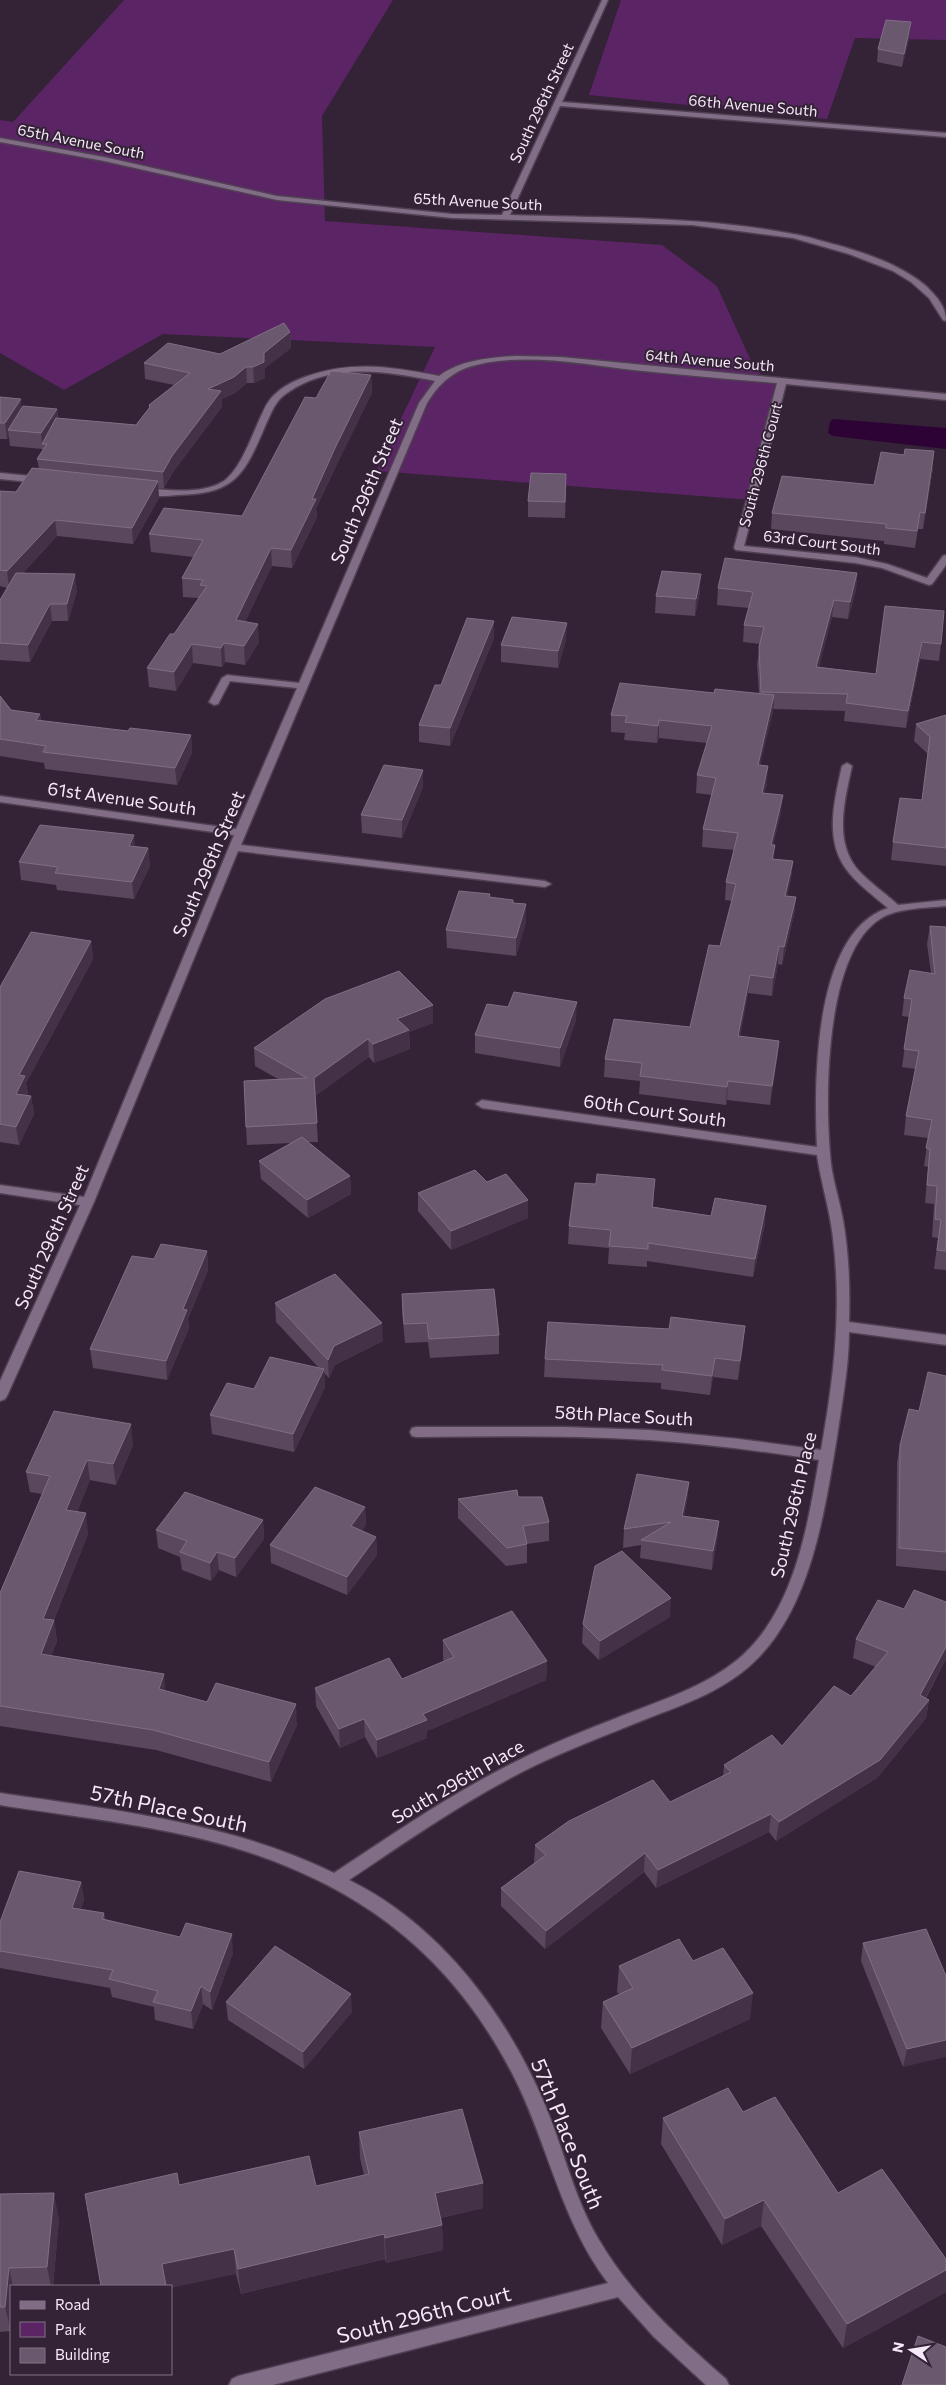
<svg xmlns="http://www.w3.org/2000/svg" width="946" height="2385" font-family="Commissioner,sans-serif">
	<rect width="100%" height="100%" fill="#342237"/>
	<path fill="#5a2465" d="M124,0H393L322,116L325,221L662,245L717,286L751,361L765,380L782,382L752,500L376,471L435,347L163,334L64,390L0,353V120L13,122Z
		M621,0H946V40L855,38L827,119L589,95Z"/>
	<path fill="#2d0335" d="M833,419L946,428V449L833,436L828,433L830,422Z"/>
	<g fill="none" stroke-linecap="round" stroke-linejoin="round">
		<g stroke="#4f4052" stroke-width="3">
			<path id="minor" d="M602,0H608L562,102L946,133V137L560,106L510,215C604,218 700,216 793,234C808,236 823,242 837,245C868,254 901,265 926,286C936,296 946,306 946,321L943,320L929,298L911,282L893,271L849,254L793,238L692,225L452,218L277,200L104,161L0,142V138L104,157L277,196L452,214L502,215Z
				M515,356L561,357L946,394V400L786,384L744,546L855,557L887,564L927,578L943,556L946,555V565L932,584L929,585L882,568L855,563L736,550L734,548L777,383C729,379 681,375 633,370C582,364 515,351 466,368C448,375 437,387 427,403L241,845L545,881L551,884L545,887L238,851L94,1202L7,1396L5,1399L0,1401V1381L80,1205L0,1193V1185L84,1197L234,835L0,802V796L236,829L297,688L230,681L218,704L214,705L209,702L222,678L227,675L299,683L419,403L435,381C385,371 332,362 287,393C276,400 272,411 266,424C245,473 237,494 178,495C167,496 146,498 137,491L142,488C167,490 202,495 224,481C242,468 253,432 263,412C271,393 286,384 305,377C353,360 391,367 439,376C461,360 488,358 515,356Z
				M0,473L41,477L46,480L41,483L0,479Z
				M847,763L852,766C845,799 833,841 858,870C870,883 885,893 898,905L946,900V906C926,908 896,908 880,919C825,954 825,1095 830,1153C831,1176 839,1197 843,1220C849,1254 850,1288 849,1322L946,1335V1345L849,1332C849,1367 842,1402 837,1437C825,1509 812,1602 759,1657C729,1689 685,1704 646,1719C609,1734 572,1748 536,1765C470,1797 410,1839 349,1880C441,1925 509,2017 547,2110C565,2154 575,2200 599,2240C631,2295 679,2338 726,2379L729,2385H706L654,2337L618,2297L273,2385H229L232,2379L238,2376L608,2283C560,2220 548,2142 512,2073C453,1960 369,1892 248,1852C169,1826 82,1818 0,1805V1793C113,1810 230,1822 334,1873C396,1832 458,1789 525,1757C561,1739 599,1725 637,1710C676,1695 719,1680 749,1649C796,1600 808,1524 819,1460C763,1451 706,1444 649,1440C572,1435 494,1436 417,1437L412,1436L410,1432L412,1428L417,1427H563L650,1430L739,1439L821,1450C834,1377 842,1311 833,1238C830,1210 821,1183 817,1155L482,1108L476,1104L482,1100L817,1147C814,1083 813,932 888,908C875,897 861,887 850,874C823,843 834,802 842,766Z"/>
		</g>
		<use href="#minor" fill="#826d86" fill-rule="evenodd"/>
	</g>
	<path fill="#5a475e" d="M910,35L902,67L877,62L878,49Z
		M290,332L291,348L265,368V378L254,383H247L235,393L222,399V407L173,472L164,488H158L159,498L133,544L57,536L23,573L77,591L68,621H52L30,662L0,660V600L7,588L0,586V491L16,492L39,469L37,459L42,451V449L10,446L9,437L7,439H0V397L22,408L57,409L58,418L136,425L149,408V405L174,385L145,379L144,363L220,354Z
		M371,375L372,393L336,466L316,509L317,517L292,568L272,566L245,622L259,642L245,665L225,662L222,667L193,663L176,691L149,687L147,668L174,634L199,598L183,597L182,578L193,557L151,552L149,534L242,516L316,398Z
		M933,468L923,529H918L915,548L884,544V541L771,529L772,513L874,485Z
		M566,490L565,518L528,517V501Z
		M857,573L856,590L848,619L832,617L819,667L876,674L885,606L941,644L939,661L920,659L906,728L844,721L845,711L773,709L760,765L767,784L764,793L781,812L773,845L774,859L793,861L791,879L787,896L796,897L794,915L782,965L778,964L772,996L748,993L740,1036L779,1041L777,1059L770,1105L727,1100L726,1105L639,1094L640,1081L604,1077L605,1059L690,1027L720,946L732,901L725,900L726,882L734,850L702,847L703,829L712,795L696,793L697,775L707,743L659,738L657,743L624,740L625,733L611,732V715L714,693L759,694L757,664L760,644L743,642L744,625L749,608L717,605L718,588Z
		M700,591L695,616L655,613L656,596Z
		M494,621V638L450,746L419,742V725L441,685Z
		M566,640L558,668L501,662V645Z
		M0,696L11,710L40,714L41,721L128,731L191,735L192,753L177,785L45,769L44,763L0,756Z
		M946,715V866L891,860L893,842L922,800L928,754L914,741L916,724Z
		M423,770V787L402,838L362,833L361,815Z
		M135,846L148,848L150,866L134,899L57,890L56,885L21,880L19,862Z
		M490,894V897L513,903L526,904V922L516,956L447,948L446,930Z
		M930,926L946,927V1270L934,1269L938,1238L932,1237L934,1204L925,1203L928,1167L924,1166L928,1138L904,1135L906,1116L915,1069L902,1067L909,1017L902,1016L904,998L931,973L927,944Z
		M91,941L93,959L26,1083L28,1094L27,1096H31L34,1114L19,1145L0,1142V987Z
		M433,1005V1023L409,1032L410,1049L374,1063L369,1057L315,1096L318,1142H308L350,1176L351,1194L308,1218L261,1179L259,1161L292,1143L247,1145L246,1127L278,1079L255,1066L254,1048Z
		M576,1020L560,1067L475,1053V1035Z
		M487,1182L528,1200V1218L451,1250L418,1211V1193Z
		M654,1197L653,1207L765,1224L753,1277L647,1261V1267L608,1264L609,1248L568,1244L569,1226Z
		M207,1251L208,1270L188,1319L189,1328L167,1380L93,1368L90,1349L154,1259Z
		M402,1294L499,1335V1354L430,1358L428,1342L405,1343L402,1312Z
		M275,1303L383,1341L335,1365L329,1378L324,1373L325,1387L294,1452L212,1434L210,1415L254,1389L319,1368L276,1322Z
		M745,1326L743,1345L738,1380L713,1377L710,1395L661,1389V1383L544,1377L545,1359L669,1329Z
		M946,1376V1571L896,1566L897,1463L900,1445L919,1411Z
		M133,1445L116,1485L90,1480L77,1512L88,1534L54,1620L57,1641L51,1656L166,1691L297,1725L271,1782L156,1750L0,1726V1593L42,1494L30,1492L26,1472Z
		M689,1482L687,1500L684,1516L719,1521L717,1540L712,1570L640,1558L641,1545L623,1548L624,1529Z
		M518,1497L549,1522V1541L527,1544V1563L506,1566L458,1518V1499Z
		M365,1507L366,1525L362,1531L376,1537L377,1555L347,1595L271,1563L270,1545Z
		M263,1520L264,1539L236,1577L219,1570L211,1581L182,1570L180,1557L158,1548L156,1530Z
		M946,1602V1659L926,1698L929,1700L926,1718L877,1778L776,1841L769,1832L656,1888L644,1872L545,1949L501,1906V1888L534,1863L535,1845L670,1802L723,1776L724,1765L782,1746L851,1696L876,1667L853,1658L856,1639L904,1609Z
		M670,1617L599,1660L582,1643L583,1624Z
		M443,1640L547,1661L546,1680L427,1731V1738L377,1758L365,1737L340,1748L316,1706L315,1688L402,1679L444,1661L443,1659Z
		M81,1882L84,1900L81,1909L104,1913L105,1919L233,1953L212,2010L203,2004L193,2029L155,2020L154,2007L112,1997L110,1988L0,1968V1922Z
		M863,1943L946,1976L903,2067L861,1961Z
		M693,1961L750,2019L630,2074L601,2028L603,2002L619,1994L617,1992L619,1966Z
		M226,2002L352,2012L304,2069L228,2020Z
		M743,2112L838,2193L946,2259V2292L843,2348L761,2226L722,2245L661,2144L663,2118Z
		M359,2132L483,2183V2208L441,2218L442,2225L443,2250L386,2263L385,2259L241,2294L236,2274L179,2185L316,2186L364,2175L360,2158Z
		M0,2194L59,2219L53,2286H11V2331L0,2332Z"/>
	<path fill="#443147" d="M911,22L910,35L902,67L904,54Z
		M290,332L291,348L265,368V378L254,383L253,367L264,353Z
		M246,367L247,383L235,393L222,399V407L173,472L164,488L163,472L208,389Z
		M371,375L372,393L336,466L316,509L317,517L292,568L291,550L312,499L335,448Z
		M21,399L22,415L8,430L9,437L7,439L5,423Z
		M57,409L58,425L42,444L41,433Z
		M934,451L933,468L923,529L925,513Z
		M158,481L159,498L133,544L132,528Z
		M55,520L57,536L9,588L7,571Z
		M271,548L272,566L237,639L236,620Z
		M857,573L856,590L848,619L850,602Z
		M75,574L77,591L68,621L67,604Z
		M701,574L700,591L695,616L696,599Z
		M834,600L832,617L815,684L816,667Z
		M50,604L52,621L30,662L28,645Z
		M494,621V638L450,746V728Z
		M567,623L566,640L558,668V651Z
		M258,624L259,642L245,665L244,646Z
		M922,642L920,659L906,728L908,711Z
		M224,643L225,662L222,667L221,648Z
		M192,644L193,663L176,691L174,672Z
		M774,695L773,713L756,782L758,765Z
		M40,714L42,732L36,720Z
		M659,720V738L657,743L658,726Z
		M191,735L192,753L177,785L175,768Z
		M768,766L767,784L760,810L762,793Z
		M423,770V787L402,838V820Z
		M783,795L781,812L769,863L771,845Z
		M134,835L136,852L129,846Z
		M775,845L774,863L772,859Z
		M148,848L150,866L134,899L132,882Z
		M793,861L791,879L784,914L785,896Z
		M796,897L794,915L782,965L784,947Z
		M526,904V922L516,956V938Z
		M91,941L93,959L26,1083L28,1094L19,1112L16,1094L19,1075Z
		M779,946L778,964L772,996L773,978Z
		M750,975L748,993L737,1054L738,1036Z
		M577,1002L576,1020L560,1067V1048Z
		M433,1005V1023L409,1032L410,1049L374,1063L373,1044L397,1019Z
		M368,1039L369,1057L315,1096L314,1078Z
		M779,1041L777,1059L770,1105L772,1086Z
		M728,1081L727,1100L726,1105L727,1087Z
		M31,1096L34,1114L19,1145L16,1127Z
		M350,1176L351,1194L308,1218L307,1200Z
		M528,1200V1218L451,1250V1231Z
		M766,1206L765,1224L753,1277L755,1259Z
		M207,1251L208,1270L188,1319L189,1328L167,1380L166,1361L183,1309Z
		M382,1323L383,1341L335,1365L329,1378L328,1360L334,1346Z
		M745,1326L743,1345L738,1380L740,1361Z
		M715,1358L713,1377L710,1395L712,1376Z
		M324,1369L325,1387L294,1452L293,1434Z
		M131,1424L133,1445L116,1485L113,1464Z
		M87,1460L90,1480L69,1531L66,1510Z
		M689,1482L687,1500L681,1534L682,1516Z
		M365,1507L366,1525L352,1545L351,1526Z
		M86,1513L88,1534L46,1639L43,1619Z
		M263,1520L264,1539L236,1577L235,1558Z
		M719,1521L717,1540L712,1570L713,1551Z
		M376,1537L377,1555L347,1595V1577Z
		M217,1552L219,1570L211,1581L210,1563Z
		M671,1598L670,1617L599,1660L600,1641Z
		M54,1620L57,1641L44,1675L41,1654Z
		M946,1647V1659L917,1713L920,1695Z
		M547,1661L546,1680L427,1731V1738L377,1758V1740L423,1714Z
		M164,1674L166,1694L159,1689Z
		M929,1700L926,1718L877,1778L776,1841L779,1822Z
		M296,1704L297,1725L271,1782L269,1762Z
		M364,1719L365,1737L340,1748L339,1729Z
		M771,1814L769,1832L656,1888L658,1870Z
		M645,1853L644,1872L545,1949L546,1931Z
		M81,1882L84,1900L75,1926L72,1908Z
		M232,1934L233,1953L212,2010L210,1992Z
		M201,1986L203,2004L193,2029L191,2011Z
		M753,1993L750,2019L630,2074L632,2048Z
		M351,1994L352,2012L304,2069L303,2052Z
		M946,2040V2057L903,2067L907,2049Z
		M483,2183V2208L435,2219V2193Z
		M54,2193L59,2219L53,2286H51L47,2267Z
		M764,2200L761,2226L722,2245L725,2219Z
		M442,2225L443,2250L386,2263L385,2238Z
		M384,2234L385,2259L241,2294L238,2269Z
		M234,2249L236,2274L171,2288V2286H166L162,2264Z
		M9,2268L13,2286H11V2331L5,2307Z
		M946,2270V2292L843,2348L847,2324Z"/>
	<path fill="#6a596e" stroke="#806f84" d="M886,20L911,22L904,54L878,49Z
		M284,323L290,332L264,353V362L253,367H246L234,377L208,389L221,391L172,456L163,472L37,459L47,444H42L56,418L136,425L150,407L149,405L190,373L144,363L168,343L220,354Z
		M331,371L371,375L335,448L312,499H316L291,550L271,548L236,620L258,624L244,646L224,643L221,648L192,644L174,672L147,668L170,634H174L207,586L200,585L203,580L182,578L203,540L149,534L164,508L242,516L305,397L316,398Z
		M0,397L21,399L5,423H0Z
		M23,406L57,409L41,433L8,430Z
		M905,449L934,451L925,513L920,512L917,531L886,528V524L772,513L782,476L874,485L881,452L904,455Z
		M32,468L158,481L132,528L55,520L7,571L0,570V491L16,492Z
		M531,473L566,474L565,502L528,501Z
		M725,558L857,573L850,602L834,600L816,667L876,674L885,606L944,611L941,644L922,642L908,711L846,703L848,694L761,692L759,647L764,627L744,625L753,592L718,588Z
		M662,571L701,574L696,599L656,596Z
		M16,573L75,574L67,604H50L28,645L0,643V600Z
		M512,617L567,623L558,651L501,645Z
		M467,618L494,621L450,728L419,725L435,685H441Z
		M620,683L714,693L715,689L774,695L758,765L768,766L762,793L783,795L771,845H775L772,859L793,861L785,896L796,897L784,947L779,946L773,978L750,975L738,1036L779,1041L772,1086L728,1081L727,1087L640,1076L642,1063L605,1059L614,1019L690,1027L709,945L720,946L736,884L726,882L738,833L703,829L716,778L697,775L712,726L659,720L658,726L625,722L627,716L611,715Z
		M0,696L11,710L40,714L36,720L128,731L130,728L191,735L175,768L43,752L46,746L0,739Z
		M946,715V848L893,842L900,798L922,800L930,737L916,724Z
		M384,765L423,770L402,820L361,815Z
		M40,825L134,835L129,846L148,848L132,882L55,873L58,867L19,862Z
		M459,891L490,894L489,897L513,900V903L526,904L516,938L446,930Z
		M930,926L946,927V1251L937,1250L941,1220L935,1219L937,1186L927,1185L930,1149L926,1148L932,1120L906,1116L919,1051L904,1049L912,999L904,998L910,970L935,974Z
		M31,932L91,941L19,1075L25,1076L16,1094L31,1096L16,1127L0,1124V987Z
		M399,971L433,1005L397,1019L409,1030L373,1044L368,1039L314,1078L317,1123L246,1127L244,1081L307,1078L254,1048L325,999Z
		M514,992L577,1002L560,1048L475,1035L487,1004L508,1007Z
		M302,1137L350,1176L307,1200L259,1161Z
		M475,1170L487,1182L506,1174L528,1200L451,1231L418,1193Z
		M597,1174L655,1179L652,1207L711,1216L715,1198L766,1206L755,1259L648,1243V1249L609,1246L611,1230L569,1226L575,1183L596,1184Z
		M161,1244L207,1251L183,1309L187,1310L166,1361L90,1349L132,1256L154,1259Z
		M335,1274L382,1323L334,1346L328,1360L275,1303Z
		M494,1289L499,1335L429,1339L427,1323L404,1324L402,1294Z
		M671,1317L745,1326L740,1361L715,1358L712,1376L662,1370L663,1365L545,1359L548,1322L669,1329Z
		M270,1357L324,1369L293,1434L210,1415L227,1383L254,1389Z
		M928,1372L946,1376V1552L899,1548L900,1445L909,1409L919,1411Z
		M54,1411L131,1424L113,1464L87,1460L66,1510L86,1513L43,1619L54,1620L41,1654L164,1674L159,1689L207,1702L216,1683L296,1704L269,1762L153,1730L0,1706V1593L50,1476L26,1472Z
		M637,1474L689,1482L682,1516L719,1521L713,1551L641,1540L671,1522L624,1529Z
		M315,1487L365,1507L351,1526L376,1537L347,1577L270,1545Z
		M517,1490L518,1497H542L549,1522L523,1526L527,1544L507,1548L458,1499Z
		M185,1492L263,1520L235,1558L217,1552L210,1563L180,1552L187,1541L156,1530Z
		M622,1551L671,1598L600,1641L583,1624L595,1566Z
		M914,1590L946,1602V1647L920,1695L929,1700L880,1760L779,1822L771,1814L658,1870L645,1853L546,1931L501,1888L546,1855L535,1845L569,1821L653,1780L670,1802L731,1772L724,1765L772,1735L782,1746L834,1686L851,1696L888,1652L856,1639L878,1600L904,1609Z
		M512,1611L547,1661L423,1714L427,1720L377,1740L364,1719L339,1729L315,1688L389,1658L402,1679L454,1657L443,1640Z
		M19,1871L81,1882L72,1908L104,1913L102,1919L180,1937L186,1923L232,1934L210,1992L201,1986L191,2011L153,2002L158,1991L109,1979L113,1970L0,1951V1922Z
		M926,1929L946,1976V2040L907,2049L863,1943Z
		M679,1939L693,1961L723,1948L753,1993L632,2048L603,2002L633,1988L619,1966Z
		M275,1946L351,1994L303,2052L226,2002Z
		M728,2088L743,2112L775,2097L838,2193L882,2169L946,2259V2270L847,2324L764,2200L725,2219L663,2118Z
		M462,2109L483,2183L435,2193L442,2225L385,2238L384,2234L238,2269L234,2249L162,2264L166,2286H101L85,2194L177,2173L179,2185L309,2156L316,2186L369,2174L359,2132Z
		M54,2193L47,2267L9,2268L5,2307H0V2194Z
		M918,2336L946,2347V2385H902Z"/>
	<g text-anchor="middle" stroke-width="4" stroke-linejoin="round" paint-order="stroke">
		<g font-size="15" fill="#f5e9f7" stroke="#342237">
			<text transform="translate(542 103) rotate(-65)" y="5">South 296th Street</text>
			<text transform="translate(753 106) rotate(5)" y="5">66th Avenue South</text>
			<text transform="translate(81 142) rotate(11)" y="5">65th Avenue South</text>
			<text transform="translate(478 202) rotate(3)" y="5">65th Avenue South</text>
			<text transform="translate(710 361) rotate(5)" y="5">64th Avenue South</text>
			<text transform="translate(761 465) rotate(-75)" y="5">South 296th Court</text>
			<text transform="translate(822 543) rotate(7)" y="5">63rd Court South</text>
		</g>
		<g font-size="18" fill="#f5e9f7" stroke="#342237">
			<text transform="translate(367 491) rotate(-67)" y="6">South 296th Street</text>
			<text transform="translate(122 799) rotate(8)" y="6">61st Avenue South</text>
			<text transform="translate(209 864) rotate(-67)" y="6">South 296th Street</text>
			<text transform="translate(655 1111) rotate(8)" y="6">60th Court South</text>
			<text transform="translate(52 1237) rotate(-66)" y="6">South 296th Street</text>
			<text transform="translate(624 1416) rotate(3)" y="6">58th Place South</text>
			<text transform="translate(794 1505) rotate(-77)" y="6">South 296th Place</text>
			<text transform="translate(458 1782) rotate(-30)" y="6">South 296th Place</text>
		</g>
		<g font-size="21" fill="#f5e9f7" stroke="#342237">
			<text transform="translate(169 1809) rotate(12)" y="7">57th Place South</text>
			<text transform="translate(567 2134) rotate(68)" y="7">57th Place South</text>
			<text transform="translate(424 2315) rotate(-14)" y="7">South 296th Court</text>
		</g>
	</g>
	<rect x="10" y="2285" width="162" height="90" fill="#342237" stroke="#817284"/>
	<rect x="20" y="2301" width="25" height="8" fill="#826d86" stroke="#817284"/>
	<text x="55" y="2310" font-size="15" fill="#f5e9f7">Road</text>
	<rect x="20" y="2322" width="25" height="15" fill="#5a2465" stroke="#817284"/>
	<text x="55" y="2335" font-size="15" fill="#f5e9f7">Park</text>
	<rect x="20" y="2348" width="25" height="15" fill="#6a596e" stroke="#817284"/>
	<text x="55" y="2360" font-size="15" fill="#f5e9f7">Building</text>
	<g transform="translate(911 2350) rotate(282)" stroke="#342237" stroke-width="4" paint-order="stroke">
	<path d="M0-4L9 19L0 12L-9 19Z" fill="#f5e9f7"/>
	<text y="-8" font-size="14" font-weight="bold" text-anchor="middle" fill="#f5e9f7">N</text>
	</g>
</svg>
